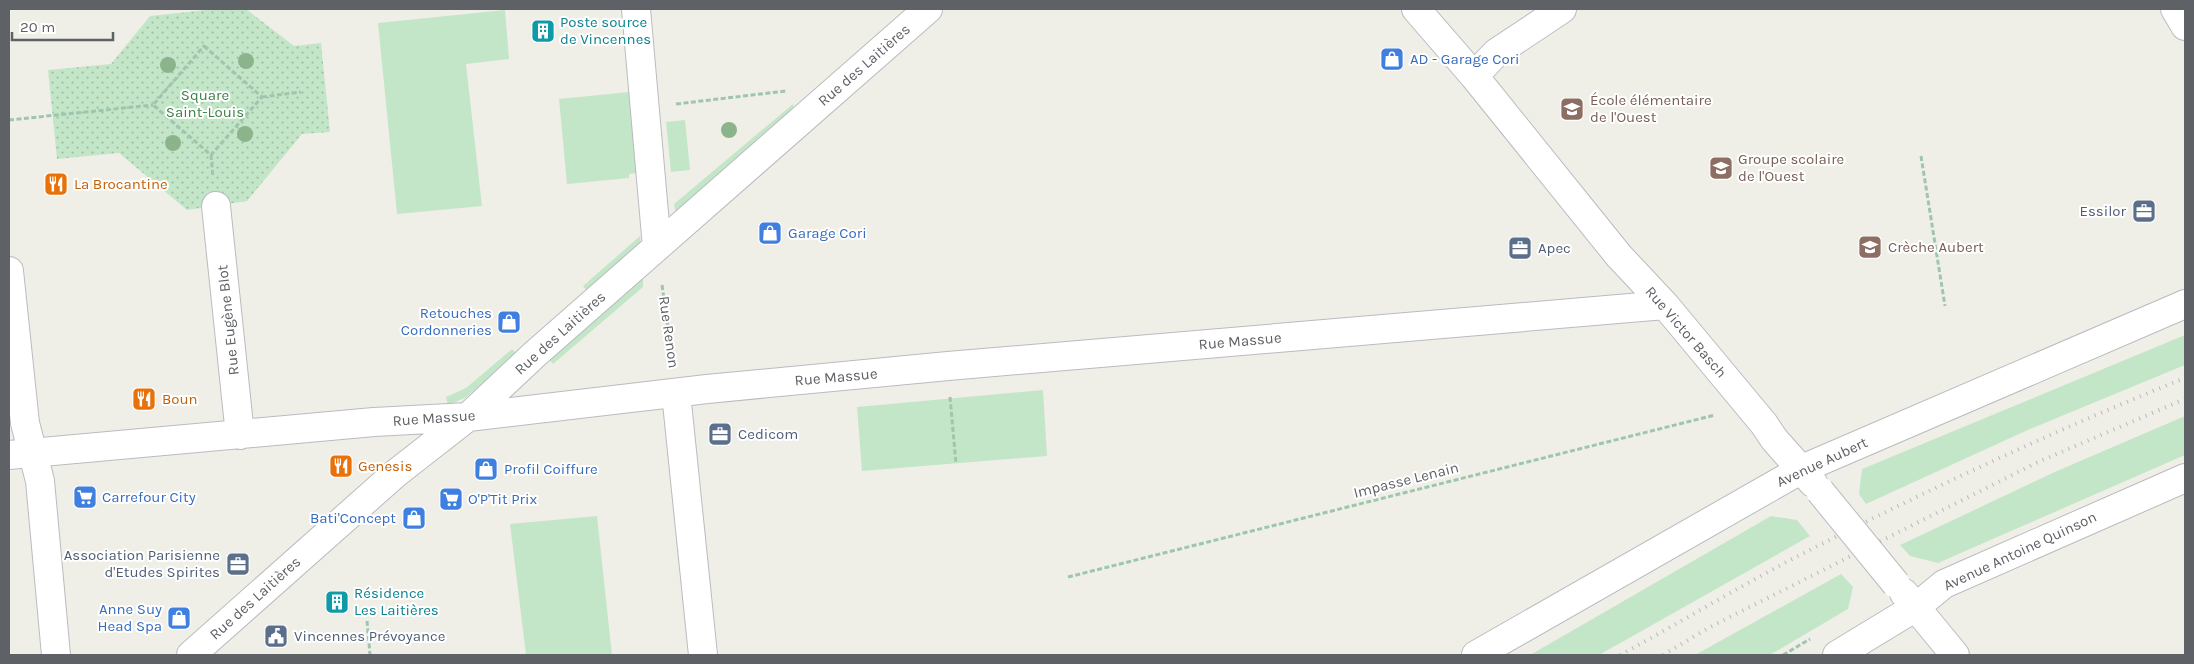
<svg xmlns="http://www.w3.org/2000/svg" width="2194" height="664" font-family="Karla,sans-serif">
	<defs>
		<pattern id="park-dots" width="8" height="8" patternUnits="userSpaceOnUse" patternTransform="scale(1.25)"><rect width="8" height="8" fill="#c4e6c8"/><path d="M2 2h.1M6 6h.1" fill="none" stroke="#a2bea6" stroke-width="1.8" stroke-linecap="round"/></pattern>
	</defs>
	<rect width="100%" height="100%" fill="#f0efe7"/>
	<path fill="#c4e6c8" d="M505,10L509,59L466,64L482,206L397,214L378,23Z
		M639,91L647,172L629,174V178L567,184L559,99Z
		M793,104L794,114L676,215L674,204Z
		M685,120L690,170L671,172L666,122Z
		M640,236L641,245L588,292L583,286Z
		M643,273V287L553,364L547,356Z
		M2185,335V365L2030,429L1866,504L1859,494L1862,469Z
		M512,349L517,354L465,398L448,405L446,397L466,388Z
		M1043,390L1047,456L862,471L857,407Z
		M2185,416V455L1938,563L1910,556L1900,545L2057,471Z
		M597,516L612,655H526L510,524Z
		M1771,516L1797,520L1810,536L1599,655H1530Z
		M1841,574L1853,587L1848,609L1770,655H1695Z"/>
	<path fill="url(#park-dots)" d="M215,9H246L294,46L321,43L330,132L302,134L247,201L187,210L119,153L57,159L48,70L111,64L150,16Z"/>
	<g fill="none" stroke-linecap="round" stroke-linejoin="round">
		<g stroke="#b9bbbf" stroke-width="30">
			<path id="minor" d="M636,9L657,247
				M1416,9L1474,76L1619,256L1665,305L1764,424L1774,439L1813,483
				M2175,9L2185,26
				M1474,76L1496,53L1562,9
				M216,206L240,435
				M9,271L25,423L40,481L56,655
				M676,393L703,655
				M9,455L374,422L468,417L707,389L948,366L1665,305
				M1904,593L1955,655
				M191,655L395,474L468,417L535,354L928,9
				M1476,655L1802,469L2185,304
				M1837,655L1916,607L1944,584L2185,478"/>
		</g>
		<path stroke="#9ec6ae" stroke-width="3" stroke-dasharray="5 2.5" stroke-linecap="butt" d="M204,46L262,97L211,155L153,105Z
			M262,97L301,92
			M676,104L786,91
			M9,120L153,105
			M211,155L213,177
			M1921,156L1945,306
			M662,285L673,363
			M950,397L956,464
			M1068,577L1715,415
			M367,621L370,655
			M1783,655L1810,639"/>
		<use href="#minor" stroke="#fff" stroke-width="28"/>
		<path stroke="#b7b8b8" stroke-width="4" stroke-dasharray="1 6" stroke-linecap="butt" d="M1620,655C1679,623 1737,588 1796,557C1923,492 2053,431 2185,378
			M1663,655L1710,627L2038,462L2185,399"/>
		<g stroke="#b9bbbf" stroke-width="30" stroke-linecap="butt">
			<path id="minor-bridge" d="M1820,491L1896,584"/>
		</g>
		<use href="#minor-bridge" stroke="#fff" stroke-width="28"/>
	</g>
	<g fill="#8bb48d">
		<circle cx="246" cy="61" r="8"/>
		<circle cx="168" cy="65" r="8"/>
		<circle cx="729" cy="130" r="8"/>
		<circle cx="245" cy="134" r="8"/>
		<circle cx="173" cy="143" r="8"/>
	</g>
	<defs>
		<g id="building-square" transform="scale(1.25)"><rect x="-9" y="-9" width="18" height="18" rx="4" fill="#0f9aa8" stroke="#fff"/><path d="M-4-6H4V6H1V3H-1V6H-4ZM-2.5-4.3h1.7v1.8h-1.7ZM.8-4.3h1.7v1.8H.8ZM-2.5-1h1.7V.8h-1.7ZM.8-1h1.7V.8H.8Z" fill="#fff"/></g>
		<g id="shop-square" transform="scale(1.25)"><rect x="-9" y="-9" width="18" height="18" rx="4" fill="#3f7fe0" stroke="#fff"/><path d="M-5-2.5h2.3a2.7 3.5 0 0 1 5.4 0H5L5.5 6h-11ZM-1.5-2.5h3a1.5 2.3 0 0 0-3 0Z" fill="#fff"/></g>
		<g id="school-square" transform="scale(1.25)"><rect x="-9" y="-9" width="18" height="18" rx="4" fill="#8d6e63" stroke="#fff"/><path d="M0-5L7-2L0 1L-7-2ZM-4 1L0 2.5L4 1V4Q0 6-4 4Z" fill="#fff"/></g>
		<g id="restaurant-square" transform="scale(1.25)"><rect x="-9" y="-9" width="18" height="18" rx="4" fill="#e8710a" stroke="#fff"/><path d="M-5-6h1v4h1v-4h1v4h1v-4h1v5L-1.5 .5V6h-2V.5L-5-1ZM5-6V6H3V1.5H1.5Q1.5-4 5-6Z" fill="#fff"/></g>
		<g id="office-square" transform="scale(1.25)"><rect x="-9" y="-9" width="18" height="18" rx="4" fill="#5c6f8a" stroke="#fff"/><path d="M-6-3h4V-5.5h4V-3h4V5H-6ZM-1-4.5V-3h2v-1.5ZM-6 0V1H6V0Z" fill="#fff"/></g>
		<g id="supermarket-square" transform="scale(1.25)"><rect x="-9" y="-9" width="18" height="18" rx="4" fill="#3f7fe0" stroke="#fff"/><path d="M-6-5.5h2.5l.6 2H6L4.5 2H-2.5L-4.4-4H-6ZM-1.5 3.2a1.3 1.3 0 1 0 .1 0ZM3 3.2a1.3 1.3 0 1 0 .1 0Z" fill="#fff"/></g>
		<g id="civic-square" transform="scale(1.25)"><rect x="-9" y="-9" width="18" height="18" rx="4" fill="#5c6f8a" stroke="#fff"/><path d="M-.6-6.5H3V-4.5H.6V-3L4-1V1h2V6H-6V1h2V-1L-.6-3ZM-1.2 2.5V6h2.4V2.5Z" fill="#fff"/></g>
	</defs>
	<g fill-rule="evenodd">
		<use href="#building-square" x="543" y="31"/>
		<use href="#shop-square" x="1392" y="59"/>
		<use href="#school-square" x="1572" y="109"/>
		<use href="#school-square" x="1721" y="168"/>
		<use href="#restaurant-square" x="56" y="184"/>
		<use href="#office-square" x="2144" y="211"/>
		<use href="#shop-square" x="770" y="233"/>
		<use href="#school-square" x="1870" y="247"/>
		<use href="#office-square" x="1520" y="248"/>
		<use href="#shop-square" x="509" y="322"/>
		<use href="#restaurant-square" x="144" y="399"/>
		<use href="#office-square" x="720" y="434"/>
		<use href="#restaurant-square" x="341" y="466"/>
		<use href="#shop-square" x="486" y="469"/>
		<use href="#supermarket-square" x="85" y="497"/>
		<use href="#supermarket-square" x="451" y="499"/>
		<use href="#shop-square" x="414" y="518"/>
		<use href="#office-square" x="238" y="564"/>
		<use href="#building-square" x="337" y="602"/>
		<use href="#shop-square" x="179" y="618"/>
		<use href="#civic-square" x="276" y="636"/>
	</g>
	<g text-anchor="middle" stroke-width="4" stroke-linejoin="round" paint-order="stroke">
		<g font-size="15" fill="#0d838f" stroke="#fff" text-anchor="start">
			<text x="560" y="27">Poste source<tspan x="560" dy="17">de Vincennes</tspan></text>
			<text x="354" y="598">Résidence<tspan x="354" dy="17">Les Laitières</tspan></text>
		</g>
		<g font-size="15" fill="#366cbe" stroke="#fff" text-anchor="start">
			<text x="1410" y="64">AD - Garage Cori</text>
			<text x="788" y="238">Garage Cori</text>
			<text x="492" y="318" text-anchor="end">Retouches<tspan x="492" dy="17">Cordonneries</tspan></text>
			<text x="504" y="474">Profil Coiffure</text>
			<text x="102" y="502">Carrefour City</text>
			<text x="468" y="504">O'P'Tit Prix</text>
			<text x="396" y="523" text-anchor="end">Bati'Concept</text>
			<text x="162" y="614" text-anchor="end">Anne Suy<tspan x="162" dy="17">Head Spa</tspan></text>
		</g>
		<g font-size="15" fill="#5e6166" stroke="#fff">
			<text transform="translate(864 65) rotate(-41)" y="5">Rue des Laitières</text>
			<text transform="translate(228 320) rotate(-96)" y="5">Rue Eugène Blot</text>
			<text transform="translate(669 332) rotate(82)" y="5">Rue Renon</text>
			<text transform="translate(1686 332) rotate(49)" y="5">Rue Victor Basch</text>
			<text transform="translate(560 333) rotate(-42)" y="5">Rue des Laitières</text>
			<text transform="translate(1240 341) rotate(-5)" y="5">Rue Massue</text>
			<text transform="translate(836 377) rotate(-5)" y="5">Rue Massue</text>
			<text transform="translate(434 418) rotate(-4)" y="5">Rue Massue</text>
			<text transform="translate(1822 462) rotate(-25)" y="5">Avenue Aubert</text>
			<text transform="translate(1406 480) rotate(-14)" y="5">Impasse Lenain</text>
			<text transform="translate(2020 551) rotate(-25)" y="5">Avenue Antoine Quinson</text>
			<text transform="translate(255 598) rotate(-42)" y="5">Rue des Laitières</text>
		</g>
		<g font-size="15" fill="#388344" stroke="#fff">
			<text x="205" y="100">Square<tspan x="205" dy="17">Saint-Louis</tspan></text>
		</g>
		<g font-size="15" fill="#785e54" stroke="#fff" text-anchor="start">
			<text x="1590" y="105">École élémentaire<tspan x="1590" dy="17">de l'Ouest</tspan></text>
			<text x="1738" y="164">Groupe scolaire<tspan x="1738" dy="17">de l'Ouest</tspan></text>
			<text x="1888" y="252">Crèche Aubert</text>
		</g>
		<g font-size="15" fill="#c56008" stroke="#fff" text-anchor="start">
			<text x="74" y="189">La Brocantine</text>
			<text x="162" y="404">Boun</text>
			<text x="358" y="471">Genesis</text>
		</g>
		<g font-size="15" fill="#4e5e75" stroke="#fff" text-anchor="start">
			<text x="2126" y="216" text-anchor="end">Essilor</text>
			<text x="1538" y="253">Apec</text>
			<text x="738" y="439">Cedicom</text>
			<text x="220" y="560" text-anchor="end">Association Parisienne<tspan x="220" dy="17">d'Etudes Spirites</tspan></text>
			<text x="294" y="641">Vincennes Prévoyance</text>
		</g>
	</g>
	<rect width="2194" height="664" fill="none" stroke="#5e6166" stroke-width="20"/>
	<path d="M12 32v8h101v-8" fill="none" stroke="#5e6166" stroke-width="2.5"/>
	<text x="20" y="32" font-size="15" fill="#5e6166" stroke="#ffffff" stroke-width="4" paint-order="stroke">20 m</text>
</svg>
